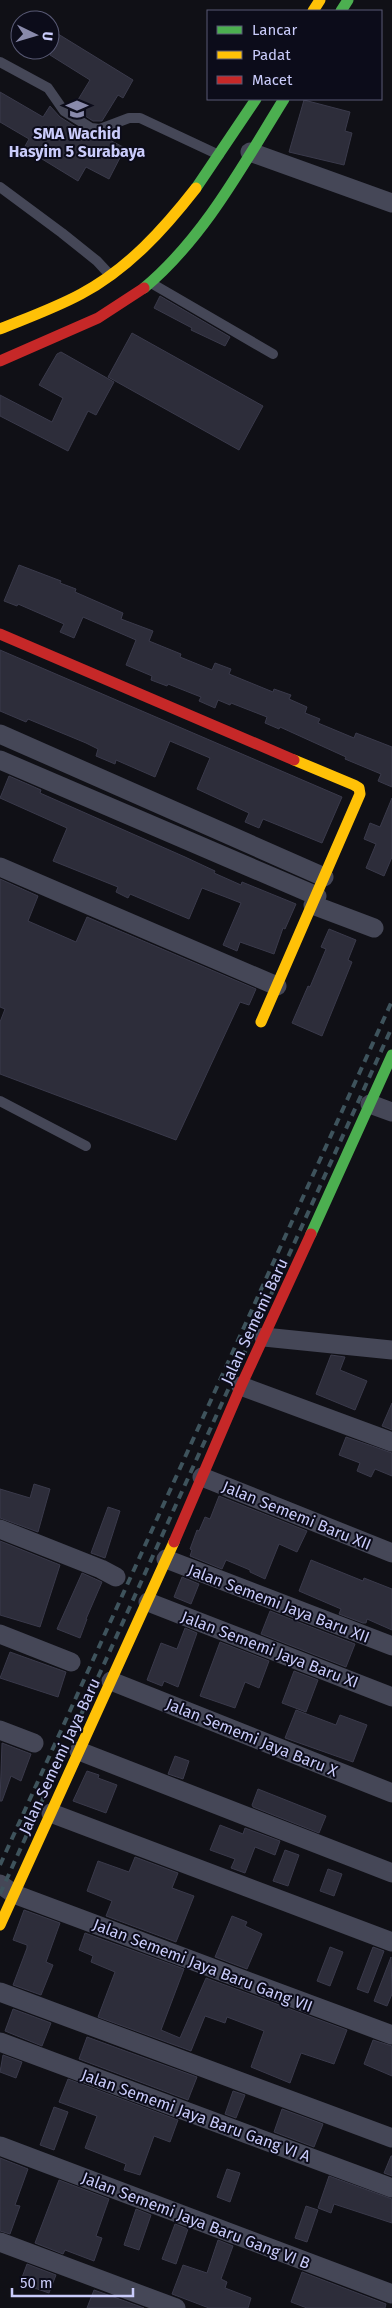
<svg xmlns="http://www.w3.org/2000/svg" width="392" height="2308" font-family="'Fira Sans',sans-serif">
	<rect width="100%" height="100%" fill="#101016"/>
	<path fill="#2d2d3a" stroke="#3a3a4b" d="M50,29L133,80L123,98L118,95L102,121H93L73,108L90,80L50,55Z
		M0,92L43,117L50,106L60,117L87,134L102,136L125,148L109,179L86,167L78,181L24,148L29,139L0,122Z
		M304,100L350,112L345,131L352,133L344,165L289,152Z
		M160,296L230,337L225,346L191,330L192,328L154,308Z
		M132,333L263,406L239,450L108,377Z
		M61,352L114,382L96,415L88,411L68,451L0,416V395L52,422L63,398L39,385L57,354Z
		M19,565L61,581L60,583L76,589L75,592L123,613L121,619L153,631L149,641L181,654L180,657L212,670L215,663L231,669L229,674L273,692L274,689L291,695L289,699L307,707L305,713L320,719L318,723L354,738L356,733L392,747V787L378,781L381,774L345,759L346,757L280,727L279,729L265,723L267,717L231,703L230,705L218,700L215,708L199,701L201,697L168,684L167,686L151,680L152,676L126,665L136,640L83,617L74,638L60,632L64,624L18,604L17,606L4,601Z
		M0,650L342,797L322,843L263,819L259,828L245,822L249,813L197,789L210,758L170,741L155,777L116,760L115,764L96,756L98,749L86,743L28,719L26,722L0,711Z
		M9,776L41,790L40,793L185,857L215,871L214,873L241,885L242,882L296,904L285,929L283,928L274,954L240,942L237,951L223,945L241,903L223,896L202,888L189,919L130,894L128,898L116,892L118,887L53,861L67,828L0,798Z
		M392,798V857L384,876L366,868L376,844L364,839L370,823L380,827Z
		M0,879L38,896L28,921L76,942L87,917L256,989L249,1005L240,1002L176,1140L0,1074V1022L5,1009L0,1007Z
		M329,929L356,940L348,960L352,962L322,1036L292,1023L308,986L310,987L326,949L321,947Z
		M331,1355L345,1357L340,1370L367,1381L355,1410L316,1394Z
		M392,1403V1430L382,1426Z
		M346,1437L392,1453V1476L375,1469L371,1477L357,1471L360,1463L339,1455Z
		M34,1484L50,1489L38,1532L0,1518V1489L30,1498Z
		M219,1496L307,1531L297,1552L279,1544L265,1579L250,1572V1570L226,1560L222,1569L190,1556L192,1550L190,1549L197,1530L199,1531L205,1517L210,1519Z
		M108,1507L120,1511L105,1558L91,1553Z
		M0,1541L60,1565L40,1627L0,1615Z
		M311,1560L363,1581L364,1578L392,1589V1630L367,1619L366,1623H363L339,1614L341,1609L299,1591Z
		M82,1573L102,1582L86,1619H87L80,1638L57,1629Z
		M182,1577L199,1584L191,1604L174,1597Z
		M270,1611L355,1644L346,1667L261,1634Z
		M185,1628L197,1633L178,1687L164,1681L162,1686L147,1680L161,1643L177,1649Z
		M220,1642L269,1661L259,1688L245,1682L235,1708L200,1696Z
		M10,1652L66,1672L58,1697L0,1678Z
		M294,1671L318,1680L306,1712L282,1703Z
		M296,1710L336,1725L340,1715L367,1725L353,1762L285,1738Z
		M2,1743L31,1754L21,1781L11,1776L2,1801H0Z
		M175,1756L189,1761L183,1779L168,1774Z
		M87,1771L99,1775L98,1778L117,1785L106,1813L73,1801Z
		M258,1789L326,1816L319,1833L253,1807L252,1805Z
		M220,1825L243,1834L245,1828L280,1841L275,1855L255,1847L245,1873L231,1868L235,1859L210,1850Z
		M285,1850L299,1855L288,1886L273,1881Z
		M135,1857L178,1873L172,1888L194,1896L176,1942L106,1916L112,1901L87,1891L98,1861L129,1872Z
		M328,1869L342,1874L334,1896L320,1891Z
		M24,1910L60,1923L46,1962L53,1965L41,1995L13,1985L27,1948V1945L13,1940Z
		M232,1916L247,1922L245,1926L262,1934L247,1969L215,1957Z
		M85,1933L184,1969L161,2030L180,2038L206,1978L347,2030L334,2064L301,2053L290,2083L251,2067L264,2031L227,2017L225,2023L205,2016L191,2051L98,2017L115,1972L91,1962L93,1956L79,1950Z
		M330,1947L343,1952L330,1986L317,1981Z
		M373,1947L384,1951L368,1993L357,1989Z
		M391,1957L392,1994L387,2006L374,2001Z
		M13,2009L51,2023L42,2046L5,2031Z
		M87,2037L197,2077L188,2100L79,2059Z
		M373,2040L392,2046V2076L364,2064Z
		M3,2055L22,2062L16,2078L0,2072Z
		M68,2079L178,2120L170,2142L154,2136L140,2175L124,2170L126,2164L85,2148L97,2116L59,2102Z
		M233,2091L245,2095L236,2118L225,2114Z
		M54,2107L68,2112L54,2150L40,2145Z
		M282,2109L323,2124L314,2147L274,2132Z
		M391,2156H392V2176L384,2173Z
		M0,2158L28,2169L15,2205L20,2206L10,2234L0,2231Z
		M227,2169L240,2173L230,2202L217,2197Z
		M329,2176L392,2199V2223L334,2204L331,2213L318,2208Z
		M59,2180L109,2199L96,2236L102,2238L94,2261L65,2250L63,2254L35,2243Z
		M306,2206L318,2210L307,2242L295,2238Z
		M136,2209L151,2215L139,2250L124,2245Z
		M175,2224L188,2229L176,2264L162,2259Z
		M218,2240L233,2246L221,2279L227,2282L225,2288L251,2298L248,2308H209L172,2294L183,2265L207,2273Z
		M27,2264L56,2275L49,2293L20,2283Z
		M302,2272L386,2304L385,2308H307L291,2302Z
		M94,2290L111,2296L144,2308H87Z"/>
	<g fill="none" stroke-linecap="round" stroke-linejoin="round">
		<path stroke="#454757" stroke-width="10" d="M0,62L48,88L64,111L91,128L100,129L129,118H140L219,155
			M0,187L62,233L97,261L110,275
			M151,283L273,354
			M0,1101L86,1146"/>
		<path stroke="#454757" stroke-width="19" d="M250,152L392,203
			M0,734L324,877
			M0,760L317,896
			M0,867L277,986
			M313,905L374,928
			M370,1104L392,1112
			M264,1337L392,1350
			M241,1386L392,1442
			M202,1477L392,1553
			M0,1529L101,1569L116,1577
			M166,1559L392,1646
			M148,1602L392,1697
			M0,1634L71,1662
			M111,1681L392,1793
			M0,1730L34,1743
			M79,1751L392,1873
			M51,1813L392,1942
			M0,1884L14,1894L392,2035
			M0,1992L392,2138
			M0,2042L392,2188
			M0,2146L392,2294
			M0,2242L176,2308"/>
		<path stroke="#4caf50" stroke-width="11" d="M341,11L348,0
			M196,188L256,99
			M144,288C204,238 243,165 284,99
			M311,1234L392,1055"/>
		<path stroke="#ffc107" stroke-width="11" d="M313,11L320,0
			M0,329C27,318 55,308 81,294C128,269 164,229 196,188
			M261,1022L360,794L359,788L354,785L294,760
			M0,1925L174,1542"/>
		<path stroke="#c62828" stroke-width="11" d="M0,361L98,318L144,288
			M0,634L294,760
			M174,1542L241,1386L311,1234"/>
		<path stroke="#3e535c" stroke-width="4" stroke-dasharray="8 6" stroke-linecap="butt" d="M0,1865L392,1001
			M0,1894L392,1027"/>
	</g>
	<defs>
		<g id="school-bare" transform="scale(1.725)"><path d="M0-5L7-2L0 1L-7-2ZM-4 1L0 2.5L4 1V4Q0 6-4 4Z" fill="#898aab" stroke="#0c0c1a" stroke-width="2.5" paint-order="stroke"/></g>
	</defs>
	<g fill-rule="evenodd">
		<use href="#school-bare" x="77" y="109"/>
	</g>
	<g text-anchor="middle" stroke-width="4" stroke-linejoin="round" paint-order="stroke">
		<g font-size="16" font-weight="bold" fill="#caccfb" stroke="#0c0c1a">
			<text x="77" y="139">SMA Wachid<tspan x="77" dy="18">Hasyim 5 Surabaya</tspan></text>
		</g>
		<g font-size="16" fill="#caccfb" stroke="#0c0c1a">
			<text transform="translate(254 1321) rotate(-65)" y="6">Jalan Sememi Baru</text>
			<text transform="translate(297 1515) rotate(22)" y="6">Jalan Sememi Baru XII</text>
			<text transform="translate(279 1603) rotate(21)" y="6">Jalan Sememi Jaya Baru XII</text>
			<text transform="translate(270 1649) rotate(21)" y="6">Jalan Sememi Jaya Baru XI</text>
			<text transform="translate(252 1737) rotate(22)" y="6">Jalan Sememi Jaya Baru X</text>
			<text transform="translate(59 1756) rotate(-65)" y="6">Jalan Sememi Jaya Baru</text>
			<text transform="translate(203 1965) rotate(21)" y="6">Jalan Sememi Jaya Baru Gang VII</text>
			<text transform="translate(196 2115) rotate(20)" y="6">Jalan Sememi Jaya Baru Gang VI A</text>
			<text transform="translate(196 2220) rotate(21)" y="6">Jalan Sememi Jaya Baru Gang VI B</text>
		</g>
	</g>
	<rect x="207" y="10" width="175" height="90" fill="#0c0c1a" stroke="#585974"/>
	<rect x="217" y="26" width="25" height="8" fill="#4caf50" stroke="#585974"/>
	<text x="252" y="35" font-size="15" fill="#caccfb">Lancar</text>
	<rect x="217" y="51" width="25" height="8" fill="#ffc107" stroke="#585974"/>
	<text x="252" y="60" font-size="15" fill="#caccfb">Padat</text>
	<rect x="217" y="76" width="25" height="8" fill="#c62828" stroke="#585974"/>
	<text x="252" y="85" font-size="15" fill="#caccfb">Macet</text>
	<g transform="translate(35 35) rotate(95)"><circle r="24" fill="#0c0c1a" stroke="#585974"/>
	<path d="M0-4L9 19L0 12L-9 19Z" fill="#898aab"/>
	<text y="-8" font-size="14" font-weight="bold" text-anchor="middle" fill="#caccfb">U</text>
	</g>
	<path d="M12 2288v8h121v-8" fill="none" stroke="#caccfb" stroke-width="2.5"/>
	<text x="20" y="2288" font-size="15" fill="#caccfb" stroke="#0c0c1a" stroke-width="4" paint-order="stroke">50 m</text>
</svg>
